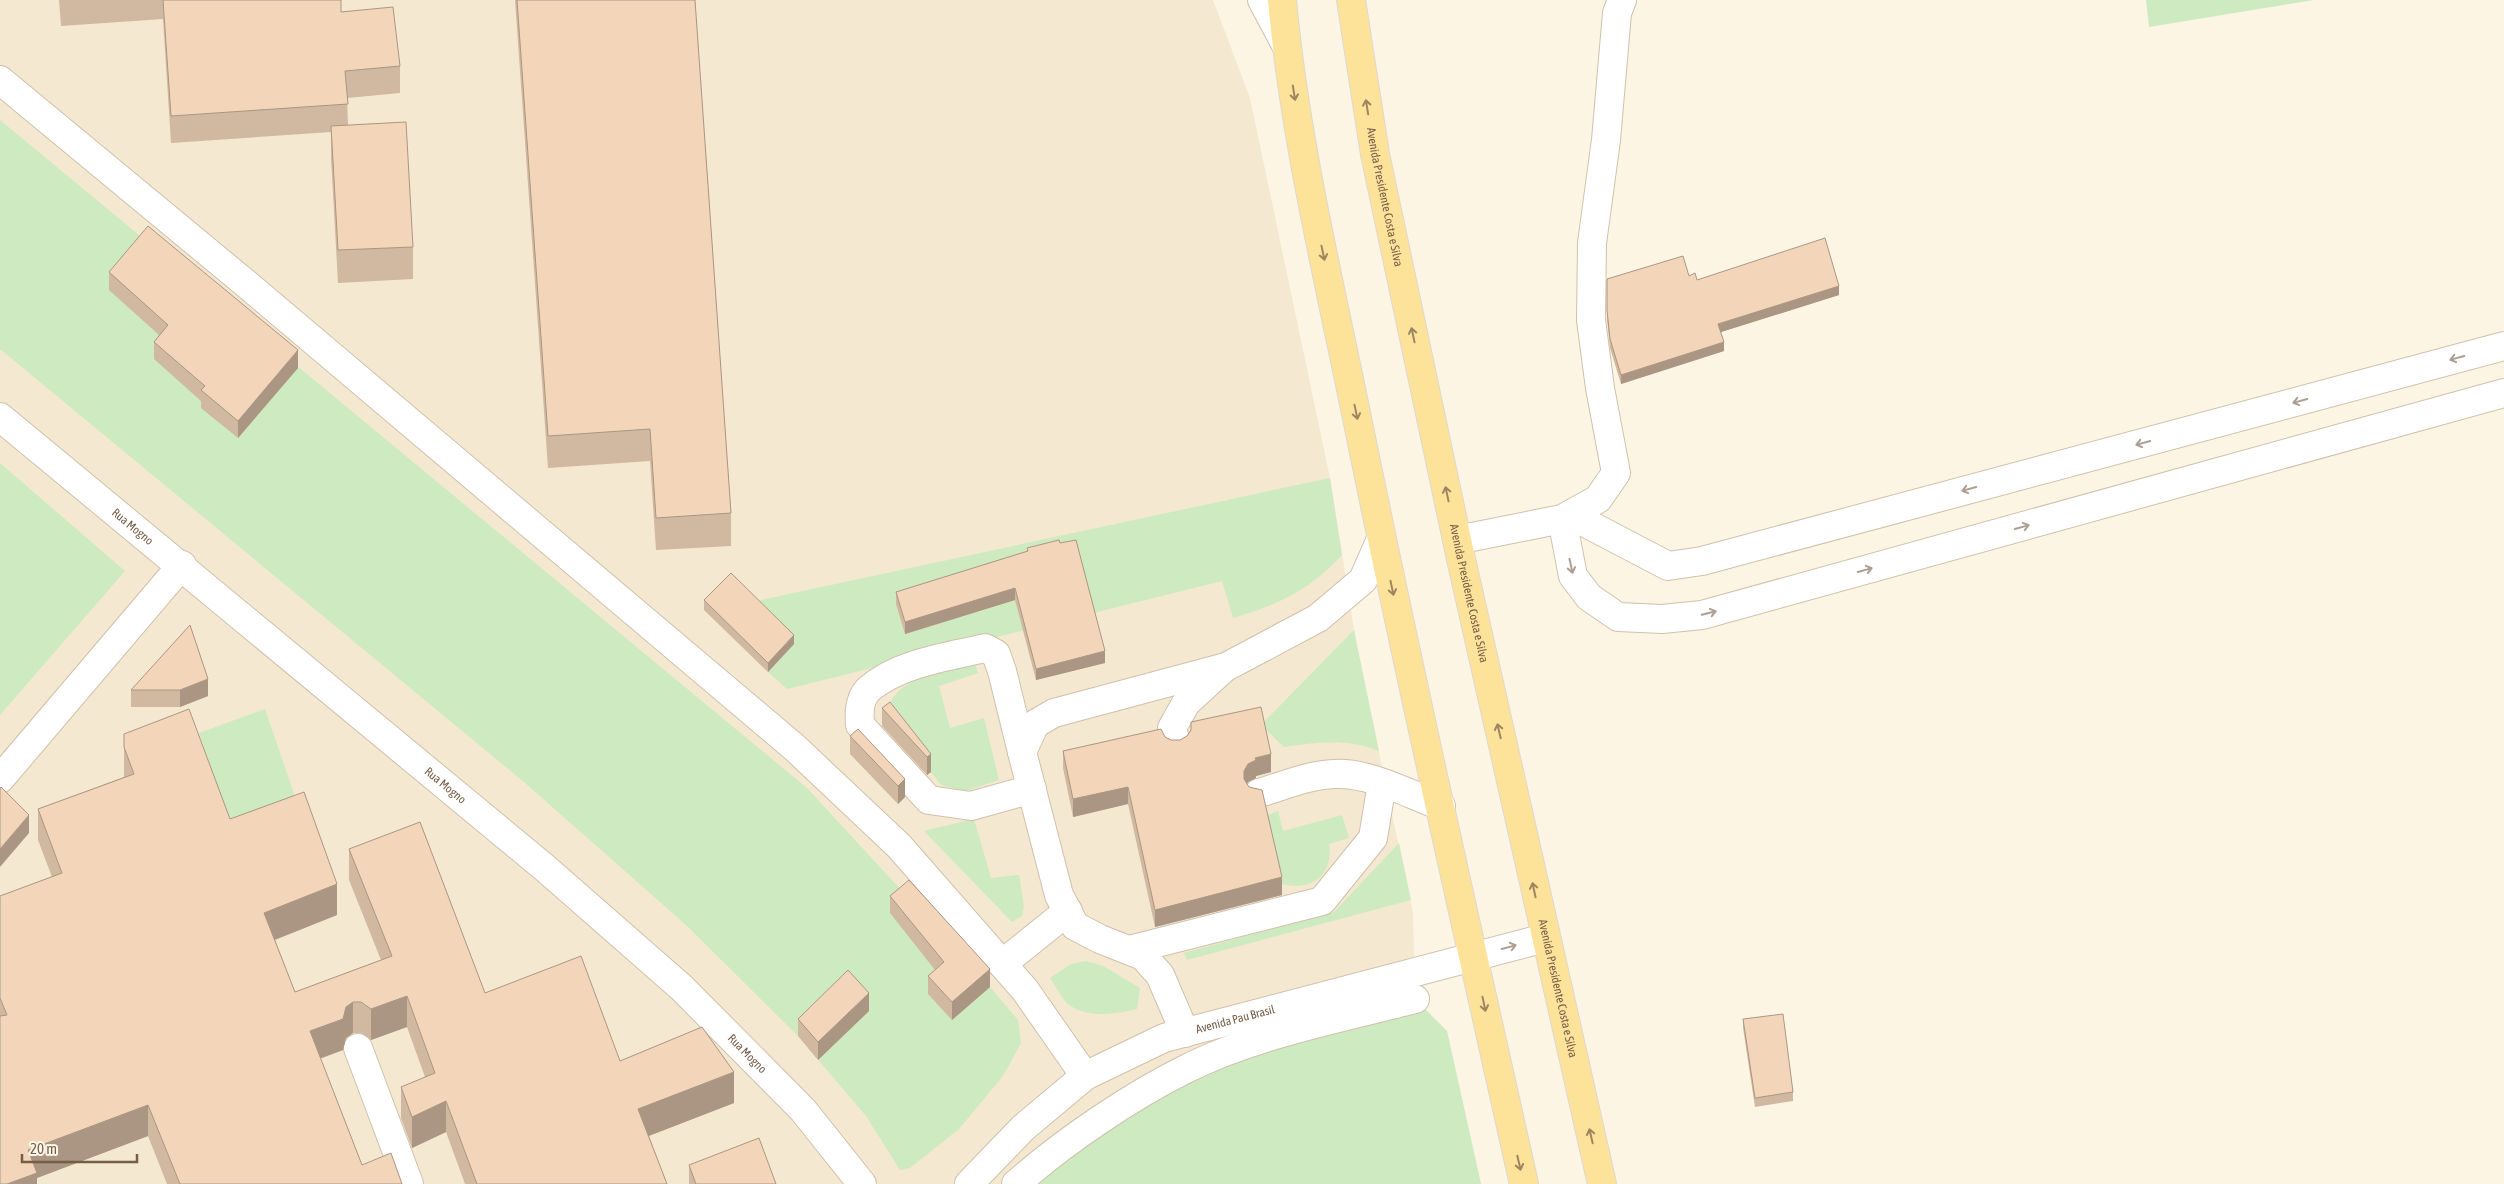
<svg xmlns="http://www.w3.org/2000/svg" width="2504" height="1184" font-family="'Asap Condensed',sans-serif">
	<rect width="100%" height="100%" fill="#fdf5e3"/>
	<path fill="#f4e8d1" d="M0,0H1213L1250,98L1330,478L1358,654L1413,913L1415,999L1447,1031L1481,1184H0Z"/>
	<path fill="#cdeac1" d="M2146,0H2314L2149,27Z
		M0,120L807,788L985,981L1018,1020L1021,1043L1003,1076L959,1129L910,1168L900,1170L866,1116L798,1036L686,925L524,782L0,349Z
		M0,463L125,571L0,715Z
		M1330,478L1342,555C1310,590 1278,605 1233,618L1222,581L787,689L768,672L793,644L752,602Z
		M1354,630L1379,751C1347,738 1317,742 1284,747L1261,725Z
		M974,660L978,673L939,686L950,728L984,718L999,780L966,791L941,785L890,720C878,682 949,668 974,660Z
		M265,709L304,823L239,847L199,733Z
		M1278,811L1283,831L1342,815L1349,838L1329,844C1334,875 1311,892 1282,884L1267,815Z
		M974,819L991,878L1019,875L1024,907L1022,916L1012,922L924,831Z
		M1399,843L1411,900L1187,960L1184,953L1334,912Z
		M1086,961L1103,966L1140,988L1137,1009C1116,1014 1087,1019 1068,1004C1061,998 1056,986 1050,978L1071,964Z
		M1415,999L1447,1031L1481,1184H1016L1136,1097Z"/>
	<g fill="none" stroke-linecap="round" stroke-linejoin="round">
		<g stroke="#d0c0ac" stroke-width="30">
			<g id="minor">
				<path d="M1262,0L1286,45"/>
				<path d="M0,80L244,282L794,747L899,846L1025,990L1085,1076"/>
				<path id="s1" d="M0,417L545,868L682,988L803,1110L862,1184"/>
				<path d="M1562,519L1573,576L1589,597L1618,617L1662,619L1702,615L2504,393"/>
				<path d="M1562,519L1584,522L1668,566L1702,561L2504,346"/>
				<path d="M1457,540L1562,519L1598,499L1616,473L1600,388L1591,320L1592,243L1606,140L1617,13L1622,0"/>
				<path d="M1176,743L1172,728L1186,703L1221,671"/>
				<path d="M1022,752L1002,671L996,654L985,648C947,657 899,663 869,689C859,698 859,714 860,725L929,800L971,806L1032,789"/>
				<path d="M0,779L182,565"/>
				<path d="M1259,793C1283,786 1308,775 1334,774C1370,772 1408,794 1441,806"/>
				<path d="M1129,950L1322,901L1373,838L1382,783"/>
				<path d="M1002,964L1068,911"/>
				<path d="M1185,1033L1160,975L1143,956L1100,939L1075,926L1059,895L1022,752L1035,724L1054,713L1226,667L1318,618L1363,580L1381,539"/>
				<path d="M358,1048L409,1184"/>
				<path id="s2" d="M969,1184L1023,1128L1085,1076L1164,1038L1545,938"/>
				<path d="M1016,1184C1062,1143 1131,1096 1186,1069C1253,1035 1341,1018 1415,999"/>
			</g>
		</g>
		<g stroke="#ded8d3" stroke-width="30">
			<g id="major">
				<path d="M1282,0C1295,141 1329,280 1357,418C1409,674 1467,929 1524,1184"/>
				<path id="s3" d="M1351,0L1375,154L1461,559L1602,1184"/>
			</g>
		</g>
		<use href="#minor" stroke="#fff" stroke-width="28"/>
		<use href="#major" stroke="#fde29a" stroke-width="28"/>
	</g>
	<path fill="#d1b8a0" d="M59,0H341V12L400,66V93L347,98L348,125L413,247V279L338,283L331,158V132L171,143L163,19L61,26Z
		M515,0H695L731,513V546L656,550L650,461L548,468Z
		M109,272L298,368L238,438L201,408V401L154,359V342L159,335L109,290Z
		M1689,276L1697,280L1839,295L1721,332L1724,351L1621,384L1610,348L1607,319V279Z
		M1027,548L1105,663L1036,680L1015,600L905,634L896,604V592L1027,552Z
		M704,600L794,644L768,672L704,610Z
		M208,679V696L180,707H131V690Z
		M882,708L931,754V772L927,775L882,726Z
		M124,734L230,819L337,915L275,940L295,992L381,960L349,880V849L485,993L620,1061L734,1103L649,1136L667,1184H465L446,1132L412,1148L401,1118V1087L425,1077L407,1027L371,1040L361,1033H353L346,1038L343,1050L320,1059L362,1165L402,1184H167L148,1136L37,1178V1184H0V896L52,877L38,840V809L124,777Z
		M850,736L905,779V797L898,804L850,754Z
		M1165,737L1171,740L1271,772L1256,776V778L1248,782L1247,784L1282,895L1155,927L1128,804L1073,817L1063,768V751Z
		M890,896L990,987L952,1020L928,994V976L935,970L890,913Z
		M869,1011L818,1060L798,1036V1019Z
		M1743,1019L1793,1092V1101L1755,1107L1743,1028Z
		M689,1165L776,1184H689Z"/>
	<path fill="#aa9682" d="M1839,286V295L1718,333V324Z
		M1724,342V351L1621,384V375Z
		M298,350V368L238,438V421Z
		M1015,588V600L905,634V622Z
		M794,635V644L768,672V663Z
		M1105,651V663L1036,680V669Z
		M208,679V696L180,707V690Z
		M931,754V772L927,775V757Z
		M1271,754V772L1256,776V778L1248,782L1244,789V771L1248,764L1255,758Z
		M905,779V797L898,804V786Z
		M1128,787V804L1073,817V799Z
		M29,815V833L0,867V849Z
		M1282,877V895L1155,927V910Z
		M337,884V915L264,944V913Z
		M990,969V987L952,1020V1002Z
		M869,993V1011L818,1060V1042Z
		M407,996V1027L371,1040V1009Z
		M353,1002V1033L346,1038L343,1050L310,1062V1031Z
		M734,1072V1103L638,1140V1109Z
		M446,1101V1132L412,1148V1117Z
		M148,1105V1136L37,1178V1184H7L28,1150Z"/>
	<path fill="#f3d6ba" stroke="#aa9682" d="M163,0H341V12L393,7L400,66L345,71L348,104L171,116Z
		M517,0H695L731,513L656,518L650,429L548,436Z
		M406,122L413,247L338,250L331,126Z
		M148,226L298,350L238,421L201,390L205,386L154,342L168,325L109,272Z
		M1825,238L1839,286L1718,324L1724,342L1621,375L1610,339L1607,310V279L1683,256L1689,276L1695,273L1697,280Z
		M1059,540L1060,543L1076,540L1105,651L1036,669L1015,588L905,622L896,592L1028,551L1027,548Z
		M731,573L794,635L768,663L704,600Z
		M190,625L208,679L180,690H131Z
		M890,702L931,754L927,757L882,708Z
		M1261,707L1271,754L1255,758L1256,760L1248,764L1244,771V779L1249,787L1262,790L1282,877L1155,910L1128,787L1073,799L1063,751L1161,729L1165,737L1171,740H1180L1187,736L1191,730V722Z
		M189,709L230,819L304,792L337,884L264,913L295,992L392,956L349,849L420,822L485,993L581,956L620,1061L702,1027L734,1072L638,1109L667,1184H477L446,1101L412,1117L401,1087L435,1073L407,996L371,1009L361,1002H353L346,1007L343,1019L310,1031L362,1165L391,1153L402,1184H180L148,1105L28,1150L37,1173L7,1184H0V1016L7,1015L0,998V896L62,873L38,809L134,774L124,747V734Z
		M858,729L905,779L898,786L850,736Z
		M1,787L29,815L0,849V788Z
		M909,880L990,969L952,1002L928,976L944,962L890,896Z
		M848,970L869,993L818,1042L798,1019Z
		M1783,1014L1793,1092L1755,1098L1743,1019Z
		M759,1138L776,1184H696L689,1165Z"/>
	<defs><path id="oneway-shaft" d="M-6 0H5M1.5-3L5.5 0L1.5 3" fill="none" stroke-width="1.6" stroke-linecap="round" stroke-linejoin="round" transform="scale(1.25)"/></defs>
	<g stroke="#9e8561">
		<use href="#oneway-shaft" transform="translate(1294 93) rotate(81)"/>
		<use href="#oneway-shaft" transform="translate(1367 107) rotate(-99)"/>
		<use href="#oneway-shaft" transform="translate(1323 253) rotate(78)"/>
		<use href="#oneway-shaft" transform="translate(1413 335) rotate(-102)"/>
		<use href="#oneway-shaft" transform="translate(1356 412) rotate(78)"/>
		<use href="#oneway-shaft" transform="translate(1447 494) rotate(-102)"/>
		<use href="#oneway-shaft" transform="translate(1392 588) rotate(78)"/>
		<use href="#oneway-shaft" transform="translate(1499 731) rotate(-103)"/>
		<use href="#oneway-shaft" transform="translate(1534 890) rotate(-102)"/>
		<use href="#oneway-shaft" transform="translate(1484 1004) rotate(78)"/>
		<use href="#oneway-shaft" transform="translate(1591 1136) rotate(-103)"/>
		<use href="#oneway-shaft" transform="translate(1519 1163) rotate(77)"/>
	</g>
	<g stroke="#ac9e91">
		<use href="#oneway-shaft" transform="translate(2457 358) rotate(165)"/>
		<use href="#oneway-shaft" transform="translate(2300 401) rotate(165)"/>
		<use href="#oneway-shaft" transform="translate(2143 443) rotate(165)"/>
		<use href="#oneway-shaft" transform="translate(1969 489) rotate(165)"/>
		<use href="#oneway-shaft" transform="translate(2022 527) rotate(-15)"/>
		<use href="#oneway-shaft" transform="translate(1571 566) rotate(78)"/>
		<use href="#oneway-shaft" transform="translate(1865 570) rotate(-15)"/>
		<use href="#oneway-shaft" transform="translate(1709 613) rotate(-14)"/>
		<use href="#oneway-shaft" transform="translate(1509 947) rotate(-15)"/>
	</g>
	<g text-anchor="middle" stroke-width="5" stroke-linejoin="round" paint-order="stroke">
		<g font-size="12" fill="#755d48" stroke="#fff9e9">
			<text dy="4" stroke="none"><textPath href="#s3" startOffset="200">Avenida Presidente Costa e Silva</textPath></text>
			<text dy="4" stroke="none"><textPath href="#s1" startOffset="172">Rua Mogno</textPath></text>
			<text dy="4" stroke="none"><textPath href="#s3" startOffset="605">Avenida Presidente Costa e Silva</textPath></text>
			<text dy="4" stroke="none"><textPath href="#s1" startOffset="578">Rua Mogno</textPath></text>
			<text dy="4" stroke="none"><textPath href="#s3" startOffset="1010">Avenida Presidente Costa e Silva</textPath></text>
			<text dy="4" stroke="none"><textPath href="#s2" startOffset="320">Avenida Pau Brasil</textPath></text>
			<text dy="4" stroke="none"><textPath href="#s1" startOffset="982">Rua Mogno</textPath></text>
		</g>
	</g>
	<path d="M22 1154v8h115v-8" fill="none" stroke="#755d48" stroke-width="2.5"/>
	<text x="30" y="1154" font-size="15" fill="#755d48" stroke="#fff9e9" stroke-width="4" paint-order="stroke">20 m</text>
</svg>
